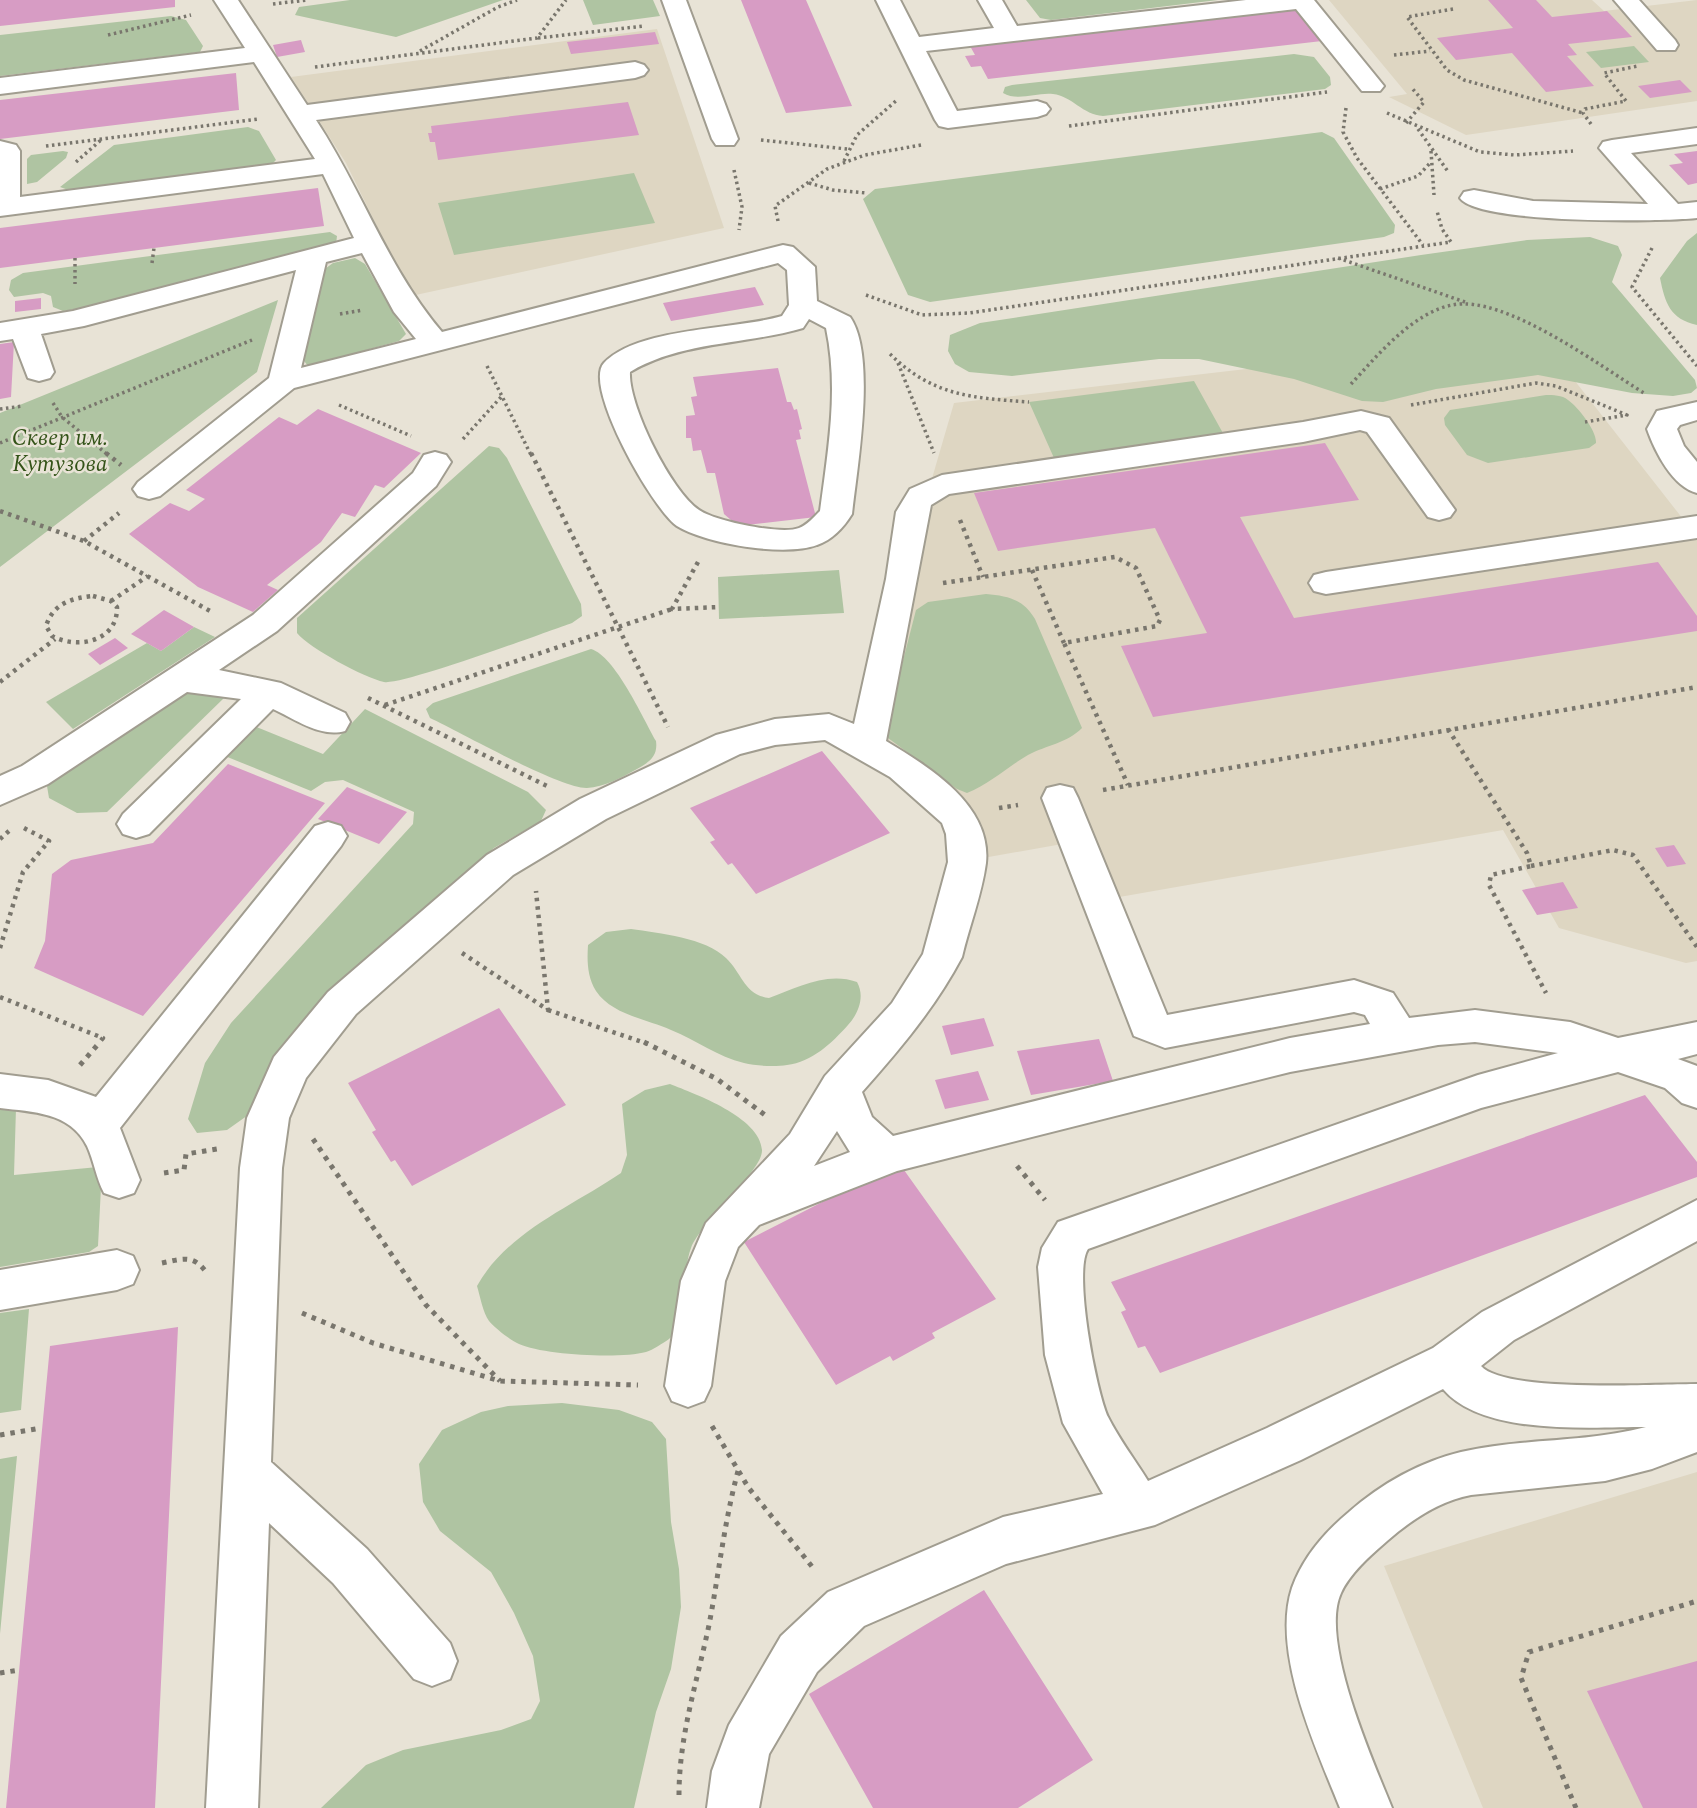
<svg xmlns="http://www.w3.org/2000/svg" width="1697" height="1808" font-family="Spectral,serif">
	<rect width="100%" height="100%" fill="#e8e3d6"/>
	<path fill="#ded6c2" d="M1329,0H1592L1604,11L1697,0V101L1466,135L1389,97L1407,94Z
		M657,29L724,228L411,296L346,163L291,77Z
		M1539,335L1697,537V961L1686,963L1559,928L1503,830L1108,899L1079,841L983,858L878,742L919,523L954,403Z
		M1697,1472V1808H1483L1384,1566Z"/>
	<path fill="#afc4a2" d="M350,0H503L396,37L295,15L299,7Z
		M583,0H653L660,16L593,25Z
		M1026,0H1218L1051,20L1040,18Z
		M171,16L186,20L203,46L200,52L0,76V35Z
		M1634,46L1649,62L1601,68L1586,52Z
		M1294,54L1314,57L1330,77L1331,85L1325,89L1103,116C1083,115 1072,96 1053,94C1037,92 1018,102 1003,93L1005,87L1012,85Z
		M248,127L259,131L276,160L269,167L74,192L60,187L114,145Z
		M1322,132L1334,138L1395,225L1394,233L1384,237L930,302L908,295L863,199L875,189Z
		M63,151L68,152L66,158L37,182L27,184V159L31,155Z
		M634,173L655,223L454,255L438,203Z
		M330,232L337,236L336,244L83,308L63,311L53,307L51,296L43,293L14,297L9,290L11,280L23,273Z
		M1697,233V325C1670,319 1665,303 1660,278L1687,241Z
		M1590,237L1618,246L1622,255L1612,282L1695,380L1697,388L1691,393L1673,396L1632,393L1538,375L1436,389L1383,402L1362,401L1294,379L1199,359H1159L1012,376L969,372L955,364L948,351L950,335L980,323L1421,255L1527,240Z
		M355,258L365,264L406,334L399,341L308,366L301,357L322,271L333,263Z
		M278,300L257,372L0,567V413Z
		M1194,381L1224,435L1054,458L1029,402Z
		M1546,395C1553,395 1562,395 1568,400C1578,407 1597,431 1596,443L1589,448L1488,463L1467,455L1445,425L1444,418L1450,410Z
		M489,446L499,448L507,458L581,604L582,616L572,623C546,632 401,686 384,682C365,678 309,648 297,633V618Z
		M839,570L844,613L719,619L718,577Z
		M986,594C1008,596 1023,599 1035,619L1082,728C1067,743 1047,745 1028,755C1007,767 990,784 967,793L957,789L888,738L887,723L916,610L928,602Z
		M194,627L215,637L73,729L46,702L147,643L161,651Z
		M591,649C615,656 643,718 656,741C658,756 650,762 637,769C623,777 604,787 587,788C561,789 460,732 430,718L426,709L433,703Z
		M196,692L224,698L107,812L77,813L49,798L47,786L58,777L180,694Z
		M365,709L528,792L546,810L541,821L494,848L418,916L251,1113L227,1130L197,1133L188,1119L205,1063L231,1023L413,824L414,812L343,780L325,782L311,791L225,756L254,726L323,754Z
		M631,929C659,933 706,938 726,958C742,973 744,995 769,998C796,988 827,971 857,982C865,996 859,1013 848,1025C832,1043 812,1062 787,1065C775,1067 756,1066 744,1063C718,1057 696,1040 671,1030C647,1019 612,1015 596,991C587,977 587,960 588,945L606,932Z
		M670,1084C695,1094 760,1117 762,1150C763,1171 702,1220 691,1248C682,1270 686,1326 669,1339C663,1343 653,1350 646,1352C620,1359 543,1355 519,1344C510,1340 496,1329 489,1321C483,1313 480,1296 477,1286C507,1232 571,1207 621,1173L627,1155L622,1104L645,1090Z
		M0,1107L16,1108L14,1175L98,1167L101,1187L98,1246L89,1252L0,1267Z
		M29,1309L21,1410L0,1413V1313Z
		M562,1403L619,1410L652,1422L666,1439L671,1522L679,1569L681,1607L671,1669L656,1712L634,1808H321L366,1765L403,1750L501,1730L531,1719L540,1701L533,1656L514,1613L491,1572L440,1531L423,1502L419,1464L442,1430L481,1412L508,1406Z
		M17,1456L0,1634V1459Z"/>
	<path fill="#d79cc4" d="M0,0H175V7L0,26Z
		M741,0H806L852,106L786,113Z
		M1488,0H1536L1552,17L1607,11L1632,37L1568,44L1577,55L1567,56L1594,86L1546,92L1512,53L1456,60L1437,38L1513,28Z
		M1298,9L1322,41L988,79L981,66L971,67L965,56L975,55L970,46Z
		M655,32L659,44L571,54L567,42Z
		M301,40L305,52L277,57L273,45Z
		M236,73L239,110L0,139V100Z
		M1680,80L1692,92L1650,98L1638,86Z
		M628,102L639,135L438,160L435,142H430L428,133H432L431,126Z
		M1697,151V183L1688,185L1669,165L1683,163L1674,154Z
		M318,188L324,226L0,268V228Z
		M755,287L764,305L671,321L663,303Z
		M41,298V309L15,312V301Z
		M14,342L11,397L0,399V344Z
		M778,368L787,402H791L794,410L797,409L802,429L799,430L801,439L796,440L816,517L738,526L724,514L715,473H707L701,450L693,451L691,438H686V416L695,415L691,397L697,396L693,377Z
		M318,409L421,453L384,488L375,485L355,517L342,513L321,542L267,585L278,590L253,612L198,587L129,534L170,503L189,511L205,499L186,490L279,417L297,425Z
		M1325,443L1359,500L1240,517L1294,618L1658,562L1697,616V631L1153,717L1121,646L1207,633L1155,528L998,551L974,493Z
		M164,610L194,627L161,651L131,634Z
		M115,638L128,648L100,665L88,654Z
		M822,751L890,833L756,894L732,863L728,865L710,842L715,840L690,808Z
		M228,764L325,803L143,1016L34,968L45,941L52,874L71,860L153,843Z
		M347,787L407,812L379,844L318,819Z
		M1674,845L1686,864L1667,867L1655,848Z
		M1563,882L1578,908L1537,915L1522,890Z
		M499,1008L566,1105L412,1186L395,1160L391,1162L372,1132L376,1130L348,1083Z
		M984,1018L994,1046L951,1055L942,1026Z
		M1099,1039L1113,1081L1031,1095L1017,1051Z
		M978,1071L989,1100L945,1109L935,1080Z
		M1645,1095L1697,1162V1177L1160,1373L1145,1346L1138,1348L1121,1312L1126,1310L1111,1282Z
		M899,1163L996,1299L932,1333L935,1338L893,1361L890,1356L836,1385L744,1242Z
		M178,1327L155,1808H6L50,1346Z
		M984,1590L1093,1760L1018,1808H873L809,1694Z
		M1697,1661V1808H1643L1587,1691Z"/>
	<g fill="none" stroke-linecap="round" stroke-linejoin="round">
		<g stroke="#a19d90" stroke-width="4">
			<path id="minor" d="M214,0H238L307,105L635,62L644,65L648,70L644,75L635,78L316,120C361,188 388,269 442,332L783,245L793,247L815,267L817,301L850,317C877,355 857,468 852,514C844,527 832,540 817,545C785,557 706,544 677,526C654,511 582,386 604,363C638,327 735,330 782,316L789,305L787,270L778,263L294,388L160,496L149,499L138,496L133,489L138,482L269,378L296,270L84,326L41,334L54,372L50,378L39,381L28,378L13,339L0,341V323L73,311L354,238L323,174L0,216V141L16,145L20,151V197L315,159L254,62L0,94V78L245,48ZM362,253L394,312L416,339L301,368L326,262ZM809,319L826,328C839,389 828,450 820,511C814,517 807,525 799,528C781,535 715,521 699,510C671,491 628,405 630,372C682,341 746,345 803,328Z
				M662,0H686L738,139L734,145H716L712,139Z
				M876,0H900L919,37L994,28L978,0H1002L1017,26L1246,0H1314L1384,86L1380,91H1362L1296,9L926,51L957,111L1037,101L1046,104L1050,109L1046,114L1037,117L948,128L939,126L935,120Z
				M1614,0H1639L1675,40L1678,45L1675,50H1657Z
				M1697,128V144L1631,153L1678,204L1697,202V218C1662,222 1478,224 1460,198L1464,192L1474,190L1533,201L1648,204L1599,148L1603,142L1612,140Z
				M1697,402V420L1680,425L1677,429L1684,446L1697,462V493C1673,487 1655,452 1647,429L1657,411Z
				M1361,411L1389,418L1455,510L1450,517L1439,520L1428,517L1367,432L1360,430L1303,442L949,494L931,505L886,741C929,767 992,805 986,863C982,894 969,927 962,957C935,1008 900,1049 862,1092L872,1117L893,1136L1290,1038L1370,1024L1365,1015L1354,1012L1165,1048L1134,1036L1042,798L1047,788L1060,785L1073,788L1078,798L1167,1015L1354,980L1393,993L1409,1018L1475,1010L1570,1022L1618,1038L1697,1022V1054L1678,1059L1697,1066V1108L1682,1103L1665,1088L1618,1072L1481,1108L1088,1249C1073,1271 1096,1391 1108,1417C1119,1439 1135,1460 1148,1481L1267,1428L1433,1348L1482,1312L1697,1200V1241L1514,1340L1481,1366C1505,1393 1657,1384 1697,1384V1452L1652,1469L1605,1481L1471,1495C1439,1501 1411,1520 1387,1541C1371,1555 1350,1573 1341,1593C1319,1640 1373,1761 1392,1808H1340C1316,1748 1271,1652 1292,1588C1303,1557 1325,1532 1349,1512C1381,1484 1420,1462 1461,1452C1521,1438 1585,1443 1646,1427C1588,1427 1483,1436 1443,1389L1301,1460L1155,1525L1006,1564L864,1626L817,1672L769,1754L759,1808H707L712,1771L729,1725L781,1636L828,1592L1003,1517L1103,1494L1063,1423L1045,1355L1038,1267L1042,1248L1058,1222L1478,1075L1558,1053L1475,1042L1438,1045L1290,1072L897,1171L759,1225L738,1247L725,1281L711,1386L704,1401L688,1407L672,1401L665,1386L681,1281L706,1223L790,1134L825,1076L892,1003L923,954L948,862L946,834L942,823L890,777L825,740L775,745L740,754L606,819L513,875L356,1014L306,1078L289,1118L282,1168L271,1462L367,1549L450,1643L457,1661L450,1679L432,1686L414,1679L333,1583L269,1523L258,1808H206L240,1168L247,1118L274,1057L328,992L487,855L580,799L716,735L775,719L829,714L854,724L886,579L896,512L910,489L942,475L1303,422ZM837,1131L850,1152L814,1166Z
				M435,452L446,455L451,462L436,486L277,631L219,670L281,683L345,713L350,722L345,731C320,738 295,719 273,709L149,834L136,838L123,834L117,824L123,814L241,699L187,692L48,784L0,805V776L22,766L253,615L413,473L424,455Z
				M1697,516V538L1326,594L1314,591L1309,583L1314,575L1326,572Z
				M328,822L341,826L347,836L341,846L120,1128L140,1180L134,1193L119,1198L104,1193C96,1178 94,1161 87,1146C70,1112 33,1112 0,1108V1074L48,1080L96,1097L315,826Z
				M117,1250L133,1256L139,1270L133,1284L117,1290L0,1310V1270Z"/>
		</g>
		<path stroke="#79766d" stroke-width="3.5" stroke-dasharray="2.5 3.5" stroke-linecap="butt" d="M273,4L307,0
			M1453,9L1407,17L1447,70L1464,80L1583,113
			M108,35L191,15
			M538,38L644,26
			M420,51L498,7L517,0
			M1394,55L1430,51
			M315,67L537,38L566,0
			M1346,108L1343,132L1357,158L1423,245
			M1387,113L1480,152L1515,155L1573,151
			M1406,123L1424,102L1411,87
			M1591,124L1583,113L1585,109L1626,101L1604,73L1638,66
			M1069,126L1327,92
			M1418,129L1449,173
			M761,140L847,149
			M46,146L259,119
			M1431,151L1434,195
			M844,161L857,135L897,100
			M76,162L101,140
			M734,170L742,207L739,230
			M809,183L833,190L866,193
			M1380,189L1418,176L1431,162
			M778,221L775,206L827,169L865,155L921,145
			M1652,248L1632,287L1697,366
			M75,258V284
			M1338,258L1465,302
			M152,263L154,248
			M866,295L922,315L969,313L1451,242L1442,229L1437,211
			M340,314L363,310
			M890,354C933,396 972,398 1029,402
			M898,363L934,453
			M487,366L531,455
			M1351,384C1377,356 1412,313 1452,305C1504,294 1600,366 1644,393
			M53,403L62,417L108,455
			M339,405L411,436
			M1411,405L1536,383L1556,386L1627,415L1585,422
			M0,409L23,406
			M463,439L502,396
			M0,443L252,340"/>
		<path stroke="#79766d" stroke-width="4.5" stroke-dasharray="3.5 5" stroke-linecap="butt" d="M106,453L121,465
			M531,453L668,727
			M0,511L84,541L210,611
			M960,520L983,577
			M84,541L119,513
			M698,562L672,609L719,607
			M1032,570L1064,643
			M943,583L1115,557L1136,568L1160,620L1157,626L1064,643L1128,785
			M93,596L111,601L117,607C118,641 78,650 52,636L46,626C53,604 71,598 93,596Z
			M111,601L148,576
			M0,682L55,639
			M368,698L549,787
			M385,705L672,609
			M1448,729L1527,853L1531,866L1491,875L1489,885L1546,993
			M1103,790L1697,687
			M999,808L1018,805
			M0,839L10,830
			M1531,866L1613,850L1633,855L1697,947
			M0,948L23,872L49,841L20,826
			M462,953L548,1010L536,891
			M0,997L103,1038L98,1044
			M548,1010L648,1044"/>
		<path stroke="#79766d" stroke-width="5" stroke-dasharray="4.5 6" stroke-linecap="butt" d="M644,1042L717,1079L769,1118
			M80,1065L100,1042
			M313,1139L426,1305L500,1381
			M1017,1166L1045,1200
			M164,1173L184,1170L186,1154L217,1149
			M162,1263C182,1259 193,1254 206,1272
			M302,1313L373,1343L500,1381L638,1385
			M712,1426L748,1487L814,1569
			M0,1435L41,1428
			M0,1673L19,1670
			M679,1795C679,1736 697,1682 709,1625C719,1573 724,1523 738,1471
			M1576,1808L1521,1678L1529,1652L1697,1601"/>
		<use href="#minor" fill="#fff" fill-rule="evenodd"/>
	</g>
	<g text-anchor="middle" stroke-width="5" stroke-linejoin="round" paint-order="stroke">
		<g font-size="23" font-style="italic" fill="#335318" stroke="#e8e3d6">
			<text x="60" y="445">Cквер им.<tspan x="60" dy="26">Кутузова</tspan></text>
		</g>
	</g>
</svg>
